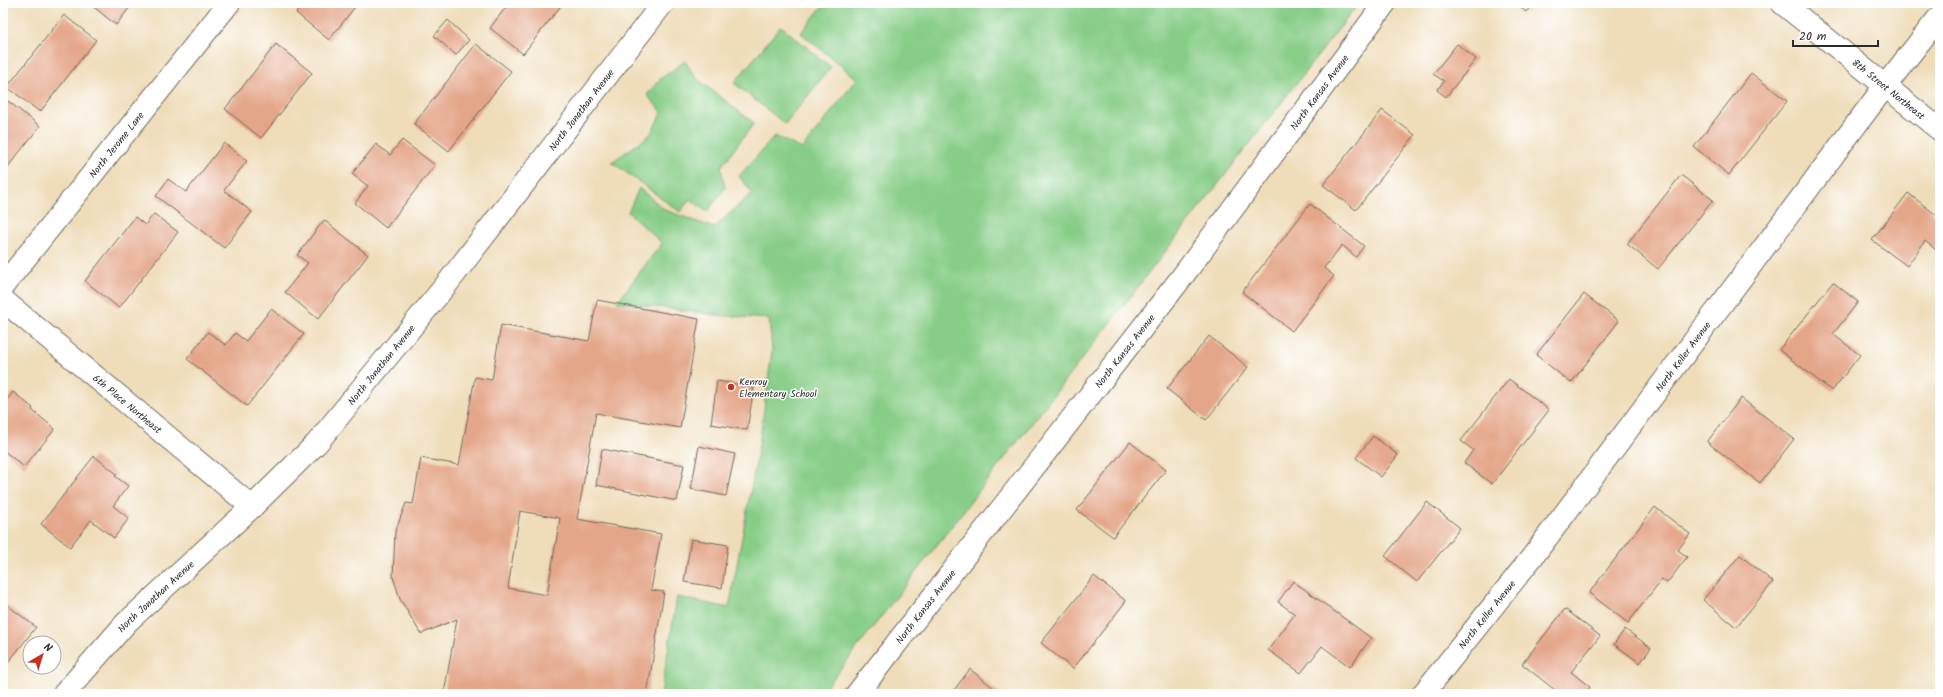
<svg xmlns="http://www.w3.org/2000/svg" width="1943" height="697" font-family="Kalam,sans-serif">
	<rect width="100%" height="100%" fill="#fff"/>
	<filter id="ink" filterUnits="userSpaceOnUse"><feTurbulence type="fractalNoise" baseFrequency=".025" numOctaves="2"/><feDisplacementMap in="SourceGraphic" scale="8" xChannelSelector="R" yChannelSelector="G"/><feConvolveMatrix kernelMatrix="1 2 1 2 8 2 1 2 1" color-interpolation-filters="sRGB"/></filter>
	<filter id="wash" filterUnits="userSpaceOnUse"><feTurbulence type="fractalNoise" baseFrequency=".012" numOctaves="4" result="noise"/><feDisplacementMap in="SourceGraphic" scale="16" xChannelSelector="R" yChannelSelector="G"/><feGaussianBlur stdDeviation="0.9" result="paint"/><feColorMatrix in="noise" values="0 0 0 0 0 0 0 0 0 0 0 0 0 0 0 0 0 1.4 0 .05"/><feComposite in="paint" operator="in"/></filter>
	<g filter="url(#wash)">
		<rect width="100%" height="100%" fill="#efddba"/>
		<path fill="#87cd87" stroke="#597c59" d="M825,3H1359L821,694H661L677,597L729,608L759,446L772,351L769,319L725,316L617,302L662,243L628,212L639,188L665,210L714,228L752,193L739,176L775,136L802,149L857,79L801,33Z
			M781,26L831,67L785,124L734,83Z
			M685,61L696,78L754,123L721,167L725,188L707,212L690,199L680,212L612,162L650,135L662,112L647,95L659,80Z"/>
		<g id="blocks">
			<path fill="#e4a688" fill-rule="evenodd" d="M89,3H133L116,25Z
				M304,3H358L329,40L296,13Z
				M509,3H563L523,54L490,28Z
				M1515,3H1534L1526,12Z
				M64,15L96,40L40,112L7,87Z
				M448,20L469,40L456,55L434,36Z
				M276,44L312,73L261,138L225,109Z
				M476,44L511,71L449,151L414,124Z
				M1457,44L1476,59L1446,97L1437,90L1444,81L1433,74Z
				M1751,73L1787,101L1729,175L1694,147Z
				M8,101L40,126L3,173V108Z
				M1382,110L1415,135L1356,210L1323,185Z
				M402,140L435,165L386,228L355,203L368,186L352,174L376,144L390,155Z
				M224,143L247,161L224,190L252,212L224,248L156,196L168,179L186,192Z
				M1681,175L1713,200L1658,269L1627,244Z
				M1908,193L1940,218V253L1925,241L1907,266L1872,240Z
				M1310,204L1364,246L1356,257L1342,245L1324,268L1334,276L1292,331L1242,292Z
				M154,214L178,232L119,308L85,281L135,217L145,225Z
				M324,220L368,255L318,319L285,292L308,263L297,255Z
				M1833,282L1858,302L1833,334L1860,355L1832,391L1779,350Z
				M1584,294L1619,321L1571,383L1536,355Z
				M597,300L699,319L680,428L596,413L577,519L661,534L651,590L664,592L647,694H444L457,619L421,634L400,599L393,577L395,532L406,503L413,504L421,458L459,465L475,377L492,380L501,325L589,341ZM520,511L560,518L547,595L508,588Z
				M271,309L304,334L247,406L187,359L208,332L226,345L235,333L246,341Z
				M1209,336L1248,367L1206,420L1167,389Z
				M1509,379L1549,410L1492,484L1464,463L1473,450L1461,441Z
				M717,381L754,387L747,430L711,424Z
				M13,392L33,408L32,410L55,429L24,467L3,450V405Z
				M1741,398L1794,439L1760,483L1707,442Z
				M1373,436L1398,455L1381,477L1356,458Z
				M1130,442L1166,470L1113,537L1077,510Z
				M699,446L735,454L726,496L691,489Z
				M602,449L684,465L677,501L596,485Z
				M94,456L117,474L115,476L128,486L113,506L129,518L114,538L91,520L70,547L41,524Z
				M1427,502L1460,528L1417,582L1385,556Z
				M1655,507L1690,534L1678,550L1687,557L1667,583L1662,579L1628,623L1589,593Z
				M691,539L728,545L722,588L684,582Z
				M1740,555L1773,582L1736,627L1703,600Z
				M1094,576L1126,601L1073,669L1041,643Z
				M1293,581L1371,638L1350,667L1322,646L1301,673L1268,650L1295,614L1278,602Z
				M7,605L36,627L3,669V610Z
				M1565,609L1600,636L1571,672L1590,687L1585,694H1560L1522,664Z
				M1625,629L1651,648L1640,663L1614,644Z
				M970,669L1001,694H951Z"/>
		</g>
	</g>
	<g filter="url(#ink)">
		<use href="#blocks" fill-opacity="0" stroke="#70695d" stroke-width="1"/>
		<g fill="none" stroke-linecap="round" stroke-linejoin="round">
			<g stroke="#70695d" stroke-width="24">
				<g id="street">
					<path id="s1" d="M3,286L229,3"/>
					<path id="s2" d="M3,300L252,507"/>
					<path id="s3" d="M64,694L126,623L252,507L317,443L450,280L663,3"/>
					<path id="s4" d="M857,694L1182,277L1385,3"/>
					<path id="s5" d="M1423,694L1533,556L1885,86L1940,16"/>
				</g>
			</g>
			<g stroke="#70695d" stroke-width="24">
				<g id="secondary">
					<path id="s6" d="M1782,3L1940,130"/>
				</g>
			</g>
			<use href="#street" stroke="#fff" stroke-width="22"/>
			<use href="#secondary" stroke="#fff" stroke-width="22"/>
		</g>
	</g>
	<circle fill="#c8321e" stroke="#fff" stroke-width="1.5" cx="731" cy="387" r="4"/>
	<g text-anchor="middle" stroke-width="3" stroke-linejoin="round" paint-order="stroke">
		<g font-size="10" fill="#2b2b2b" stroke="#fff">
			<text dy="4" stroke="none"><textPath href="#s6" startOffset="137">8th Street Northeast</textPath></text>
			<text dy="4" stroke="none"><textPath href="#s4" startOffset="759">North Kansas Avenue</textPath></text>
			<text dy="4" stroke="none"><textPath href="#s3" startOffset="782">North Jonathan Avenue</textPath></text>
			<text dy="4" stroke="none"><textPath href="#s1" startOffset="181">North Jerome Lane</textPath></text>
			<text dy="4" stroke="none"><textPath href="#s4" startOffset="435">North Kansas Avenue</textPath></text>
			<text dy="4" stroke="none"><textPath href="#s5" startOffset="426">North Keller Avenue</textPath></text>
			<text dy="4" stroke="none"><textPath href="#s3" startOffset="458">North Jonathan Avenue</textPath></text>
			<text dy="4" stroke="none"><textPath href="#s2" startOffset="162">6th Place Northeast</textPath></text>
			<text dy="4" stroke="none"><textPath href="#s3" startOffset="134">North Jonathan Avenue</textPath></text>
			<text dy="4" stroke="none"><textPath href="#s4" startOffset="111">North Kansas Avenue</textPath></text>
			<text dy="4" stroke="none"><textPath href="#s5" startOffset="102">North Keller Avenue</textPath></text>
		</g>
		<g font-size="10" fill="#2b2b2b" stroke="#fff" text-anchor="start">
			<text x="739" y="385">Kenroy<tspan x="739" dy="12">Elementary School</tspan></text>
		</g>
	</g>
	<rect width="1943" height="697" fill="none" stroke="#fff" stroke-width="16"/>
	<g transform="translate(42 655) rotate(38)"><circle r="19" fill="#ffffff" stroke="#aaaaaa"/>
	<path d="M0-3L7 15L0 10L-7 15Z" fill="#c8321e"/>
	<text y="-6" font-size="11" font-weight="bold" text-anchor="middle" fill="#2b2b2b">N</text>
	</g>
	<path d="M1793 40v6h85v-6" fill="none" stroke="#2b2b2b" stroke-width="2"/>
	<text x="1799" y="40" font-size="12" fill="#2b2b2b" stroke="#ffffff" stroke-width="3" paint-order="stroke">20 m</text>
</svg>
